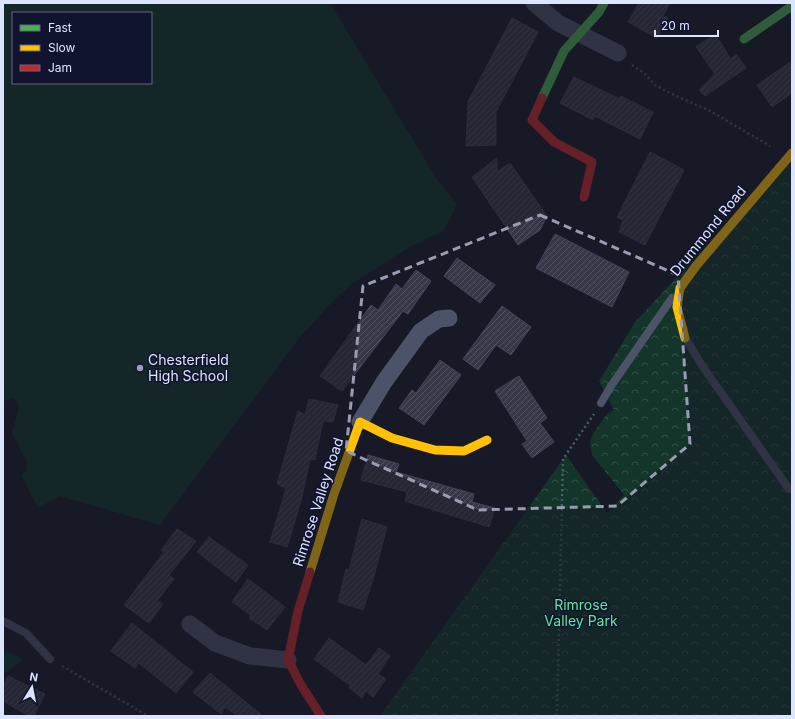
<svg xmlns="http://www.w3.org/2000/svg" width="795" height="719" font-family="Inter,sans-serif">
	<defs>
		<pattern id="park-crowns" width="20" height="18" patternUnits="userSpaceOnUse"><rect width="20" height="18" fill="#13352a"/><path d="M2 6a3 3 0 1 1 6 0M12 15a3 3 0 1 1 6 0" fill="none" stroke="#35524a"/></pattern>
		<pattern id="building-hatch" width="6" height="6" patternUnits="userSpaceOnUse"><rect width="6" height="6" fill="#363848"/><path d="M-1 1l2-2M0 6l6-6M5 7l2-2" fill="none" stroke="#535563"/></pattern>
	</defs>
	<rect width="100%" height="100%" fill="#171927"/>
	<path fill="#13352a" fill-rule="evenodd" d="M3,3H330L436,178L457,204L444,230L408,248L353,283L334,300L299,338L160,525L60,496L38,508L21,475L27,470V462L12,433L19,407L14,397L4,401L3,399ZM13,13H151V83H13Z
		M3,650L23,659L3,675Z"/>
	<path fill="url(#park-crowns)" d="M792,154V716H380L566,455L607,513L624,495L592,455L590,442L594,432L607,414L614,410L599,381L635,322Z"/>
	<path fill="url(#building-hatch)" stroke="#42455a" d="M639,3H670L663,16L668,18L657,38L628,22Z
		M512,18L538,32L496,112V145L466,146L468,102Z
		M715,34L731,59L736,54L746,68L705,96L699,90L715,74L696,47Z
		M792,61V93L772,107L757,85Z
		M574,77L620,99L621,96L653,112L640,139L595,116L593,120L560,103Z
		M650,152L684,170L645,245L619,232L623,220L617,217Z
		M497,158V172L510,163L547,216L540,230L518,245L472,177Z
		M555,234L629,272L612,307L536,268Z
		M457,258L495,285L480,303L444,276Z
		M416,270L431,281L408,314L403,311L342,391L320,376L371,305L378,310L396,284L402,289Z
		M502,306L531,327L511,355L496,345L478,370L463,359Z
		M440,360L461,375L424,425L399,408L412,390L416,393Z
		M519,376L547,418L540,423L554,442L532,458L522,444L527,441L495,391Z
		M309,399L338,405L333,422L323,421L315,460L310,459L301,501L287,547L270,542L286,488L277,484L298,411L305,415Z
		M368,455L399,464L396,472L474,494L472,502L495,508L489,527L405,501L407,492L361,480Z
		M362,519L387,527L374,576L363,610L338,602L346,569L349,570Z
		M177,529L196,541L169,575L174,579L157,601L163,604L149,623L124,605L164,552L161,550Z
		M209,537L248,565L236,582L197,552Z
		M248,579L285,607L267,630L249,618L251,615L232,602Z
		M132,623L193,672L176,693L139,663L135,668L111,651Z
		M329,638L366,665L379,648L390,656L378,674L386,679L373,697L366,691L362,698L349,688L351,686L314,659Z
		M210,673L263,716H238L225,707L221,714L193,692Z
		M8,676L45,694L34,716H29L3,701V686Z"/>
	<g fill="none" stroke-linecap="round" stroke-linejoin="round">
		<path stroke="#475f65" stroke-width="2.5" stroke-dasharray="2 3" stroke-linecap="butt" d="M632,65L644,73L655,85L670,93L712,112L770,146
			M62,666L148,716
			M557,716L563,459L594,414"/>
		<path stroke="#4c5368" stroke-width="8" d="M686,339L703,367L789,489
			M601,403L611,386L672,298
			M3,621L26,633L50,659"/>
		<path stroke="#4c5368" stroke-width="17" d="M534,3L558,23L618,53
			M360,422L384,382L421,331L439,319L449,318
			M190,624L215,643L250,656L288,660"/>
		<path stroke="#4caf50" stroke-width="9" d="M744,39L792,6
			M542,98L564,51L599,12L604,3"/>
		<path stroke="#ffc107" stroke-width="9" d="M685,338L677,307L680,288L696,266L792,153
			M310,572L334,494L360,422L392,438L435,450L464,451L487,440"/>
		<path stroke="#c62828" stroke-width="9" d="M542,98L532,120L554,142L592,162L584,197
			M310,572L298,611L288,660L301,685L321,716"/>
	</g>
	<path d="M0 0H795V719H0ZM540,215L678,275L690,444L617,506L478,510L346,451L363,286Z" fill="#171927" fill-opacity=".55" fill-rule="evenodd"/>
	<path fill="none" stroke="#989db3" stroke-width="3" stroke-dasharray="8 5" stroke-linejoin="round" d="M540,215L678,275L690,444L617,506L478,510L346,451L363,286Z"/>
	<circle fill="#989db3" stroke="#10142e" stroke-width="1.5" cx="140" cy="368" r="4"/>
	<g text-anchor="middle" stroke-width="3" stroke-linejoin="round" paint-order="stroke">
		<g font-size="14" fill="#dde4ff" stroke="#10142e">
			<text transform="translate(708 231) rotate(-51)" y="5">Drummond Road</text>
			<text transform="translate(318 502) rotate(-72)" y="5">Rimrose Valley Road</text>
		</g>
		<g font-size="14" fill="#dde4ff" stroke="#10142e" text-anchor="start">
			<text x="148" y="365">Chesterfield<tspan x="148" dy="16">High School</tspan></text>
		</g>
		<g font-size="14" fill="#5fe99b" stroke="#10142e">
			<text x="581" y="610">Rimrose<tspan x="581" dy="16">Valley Park</tspan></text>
		</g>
	</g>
	<rect width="795" height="719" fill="none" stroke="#dde4ff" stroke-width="8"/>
	<rect x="12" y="12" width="140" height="72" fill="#10142e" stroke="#626782"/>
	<rect x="20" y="25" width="20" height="6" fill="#4caf50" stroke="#626782"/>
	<text x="48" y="32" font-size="12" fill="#dde4ff">Fast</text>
	<rect x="20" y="45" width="20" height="6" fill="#ffc107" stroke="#626782"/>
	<text x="48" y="52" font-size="12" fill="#dde4ff">Slow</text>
	<rect x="20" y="65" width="20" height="6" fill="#c62828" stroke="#626782"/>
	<text x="48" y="72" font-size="12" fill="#dde4ff">Jam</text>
	<g transform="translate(32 687) rotate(10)" stroke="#10142e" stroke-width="3" paint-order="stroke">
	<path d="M0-3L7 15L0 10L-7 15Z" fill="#dde4ff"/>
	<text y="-6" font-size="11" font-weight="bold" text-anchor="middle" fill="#dde4ff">N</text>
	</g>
	<path d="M655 30v6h63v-6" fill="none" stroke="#dde4ff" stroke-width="2"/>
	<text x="661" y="30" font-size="12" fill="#dde4ff" stroke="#10142e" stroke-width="3" paint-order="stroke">20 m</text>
</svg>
